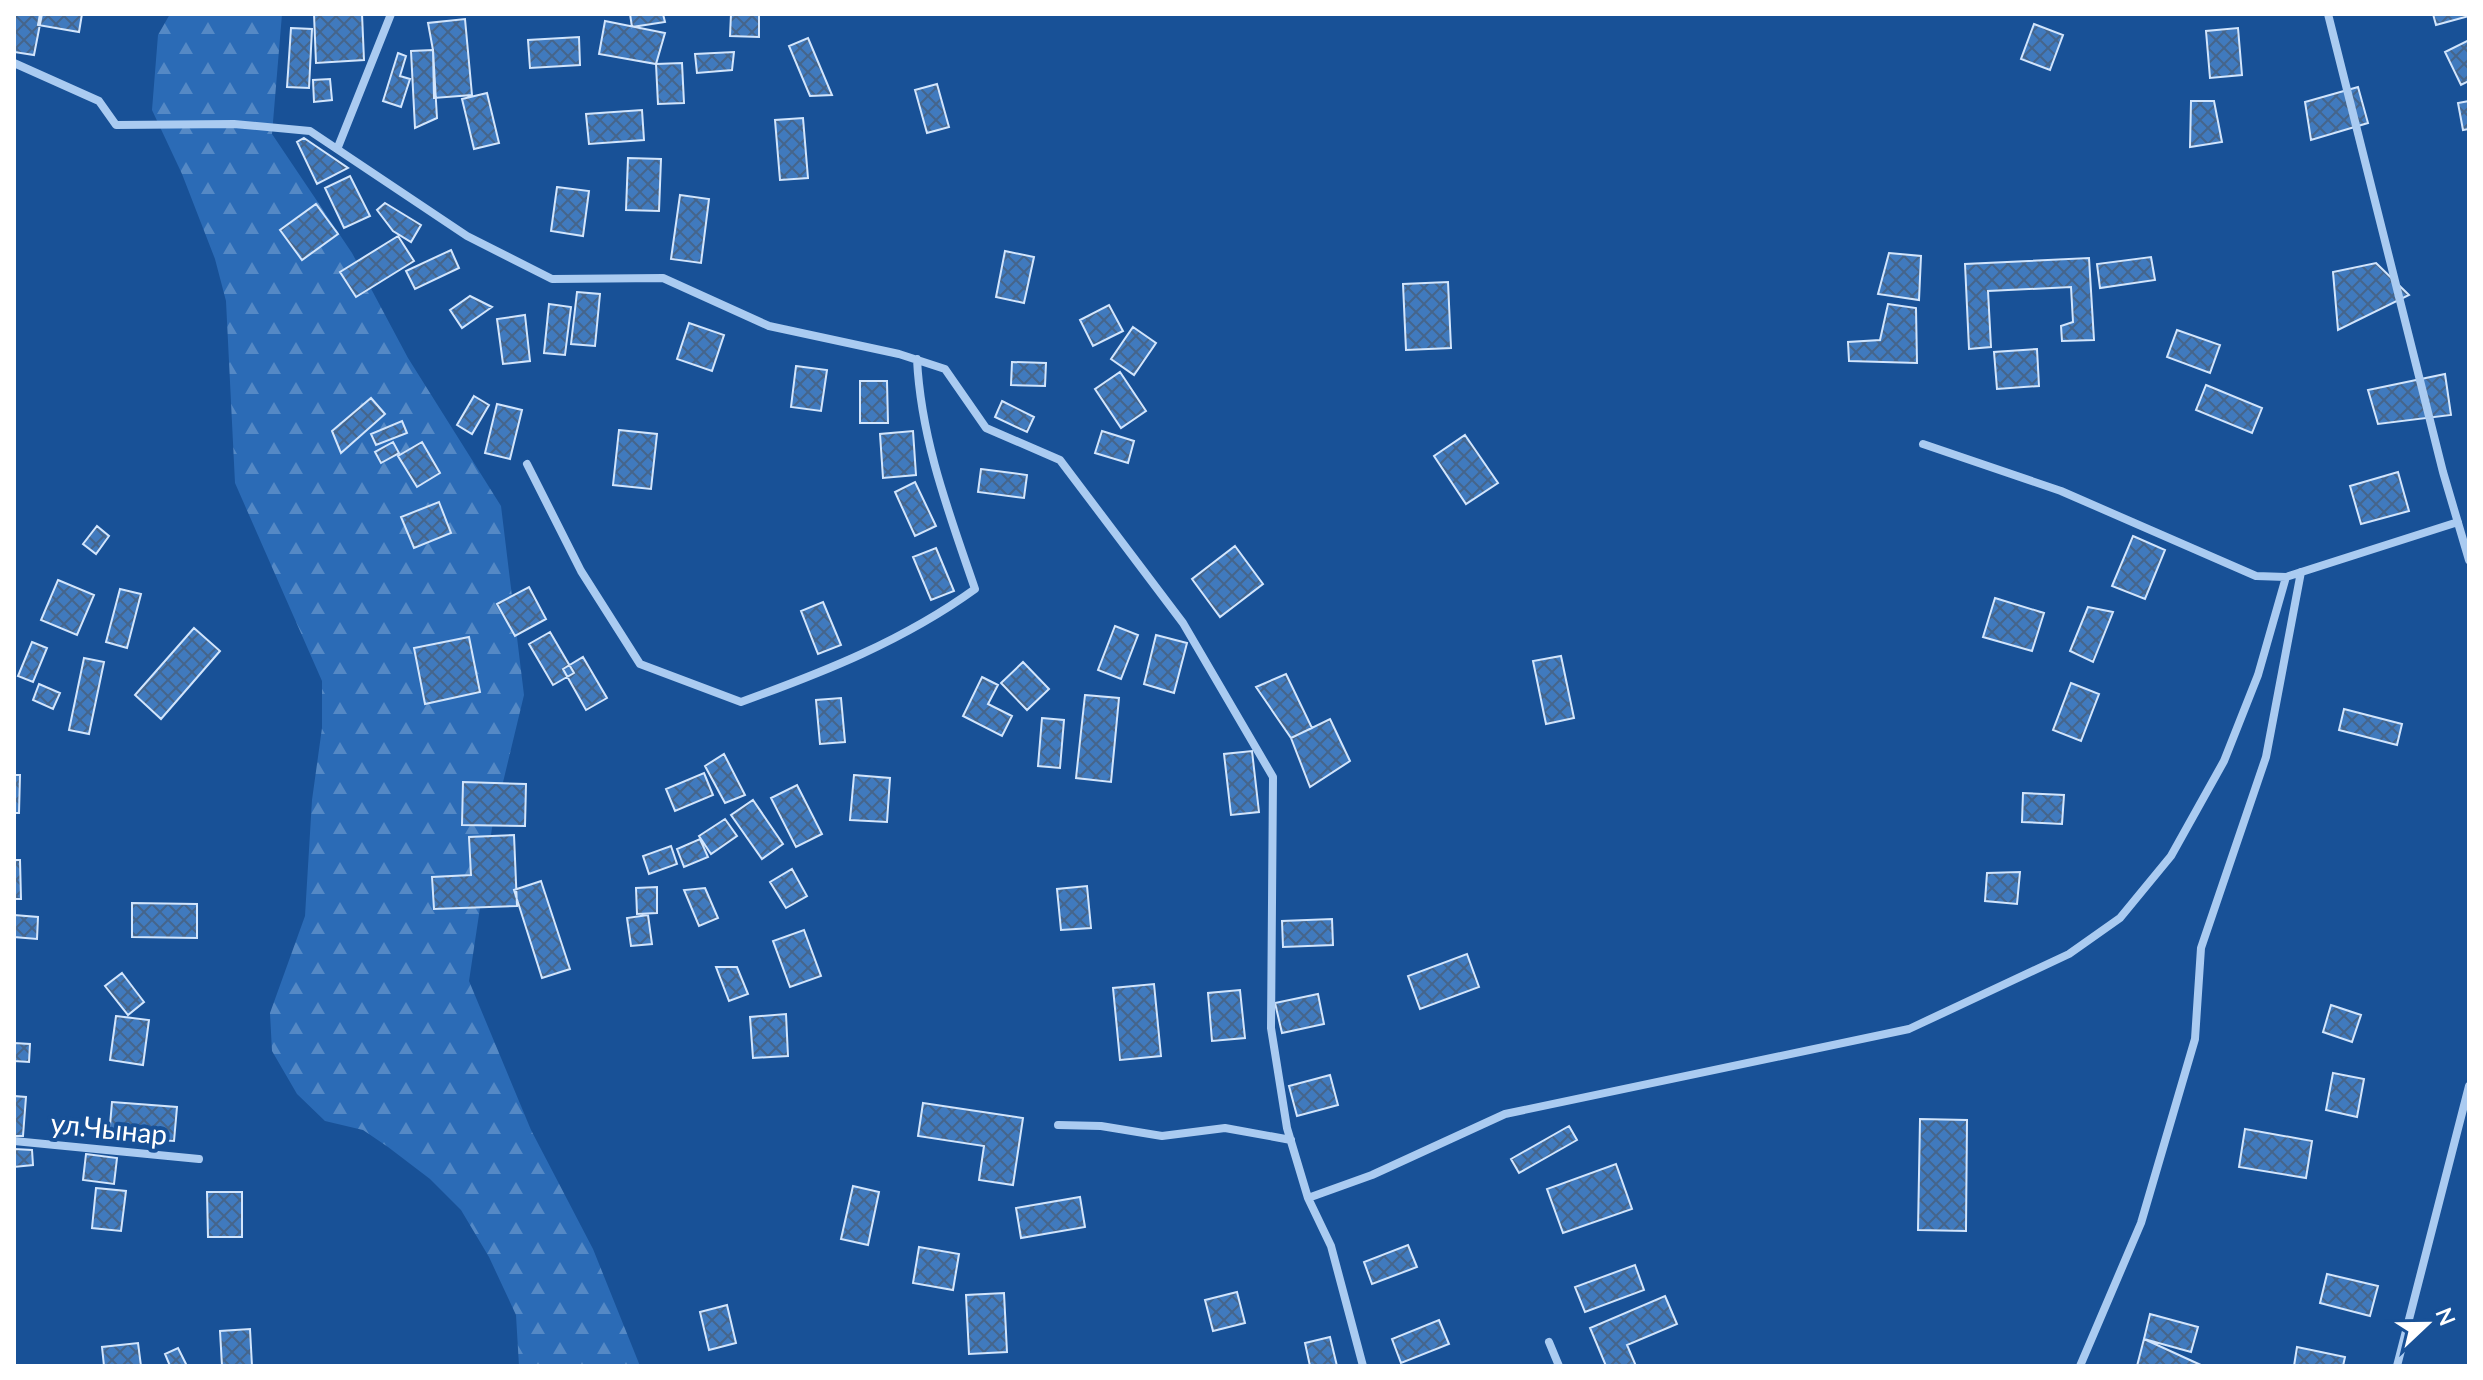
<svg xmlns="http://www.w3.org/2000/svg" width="2483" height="1380" font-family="Lato,sans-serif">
	<defs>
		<pattern id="forest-firs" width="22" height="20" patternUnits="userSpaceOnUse" patternTransform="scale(2)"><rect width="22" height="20" fill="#2b6bb6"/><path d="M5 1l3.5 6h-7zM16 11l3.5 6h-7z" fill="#5589c5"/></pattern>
		<pattern id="building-cross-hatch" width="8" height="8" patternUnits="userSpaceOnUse" patternTransform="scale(2)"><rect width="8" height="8" fill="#407abe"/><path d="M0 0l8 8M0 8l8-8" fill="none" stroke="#45658b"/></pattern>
	</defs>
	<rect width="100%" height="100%" fill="#185197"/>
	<path fill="url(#forest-firs)" d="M170,14H282L272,134L352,253L408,358L501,506L524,695L492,828L469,981L531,1130L593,1249L640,1366H519L516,1315L489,1257L461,1210L430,1179L388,1147L363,1130L325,1121L297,1094L272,1051L270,1013L305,916L312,800L322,728V681L235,483L226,301L215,259L182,174L152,110L158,35Z"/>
	<path fill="url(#building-cross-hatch)" stroke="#d2e5fc" stroke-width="2" d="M14,14H42L34,55L14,52Z
		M40,14H82L79,32L38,25Z
		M314,14H362L364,60L316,63Z
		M630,14H663L665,22L632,27Z
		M731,14H759V37L730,36Z
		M2433,14H2469V16L2436,25Z
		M465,19L472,95L434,98L433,50L428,23Z
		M605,21L665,33L656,64L599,54Z
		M2034,24L2063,35L2050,70L2021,59Z
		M291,28L312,29L309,88L287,87Z
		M2238,28L2242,75L2210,78L2206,31Z
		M579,37L580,65L530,68L528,40Z
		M808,38L832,95L810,96L789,46Z
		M2469,40V81L2461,85L2445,52Z
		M433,50L437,118L415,128L411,51Z
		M734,52L732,70L697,73L695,54Z
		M398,53L406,56L400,76L410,79L401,107L383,101Z
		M682,63L684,103L658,104L656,64Z
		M330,79L332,100L314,102L313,80Z
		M937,84L949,127L927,133L915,90Z
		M2358,87L2368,123L2311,140L2305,102Z
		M487,93L499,143L474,149L462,99Z
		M2191,101H2214L2222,142L2190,147Z
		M2469,101V129L2463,130L2458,103Z
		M642,110L644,140L589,144L586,114Z
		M803,118L808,178L780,180L775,120Z
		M304,138L348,168L317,184L297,142Z
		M628,158L661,159L659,211L626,210Z
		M350,176L370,216L344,228L325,188Z
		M557,187L589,191L583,236L551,231Z
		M680,195L709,199L701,263L671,259Z
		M385,203L421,225L411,242L393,231L377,210Z
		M316,204L338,234L302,260L280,230Z
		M398,236L414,261L356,297L340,272Z
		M451,250L459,268L415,289L406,271Z
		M1005,251L1034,257L1024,303L996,297Z
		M1889,253L1921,256L1919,300L1878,294Z
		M2151,257L2155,280L2100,288L2097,264Z
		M2089,258L2094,340L2062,341L2061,326L2073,322L2071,287L1988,291L1991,347L1969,349L1965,264Z
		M2376,263L2409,295L2338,330L2333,272Z
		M1448,282L1451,348L1406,350L1403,284Z
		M577,292L600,294L595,346L571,344Z
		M470,296L492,307L462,328L450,310Z
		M549,304L571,307L565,355L544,353Z
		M1888,304L1916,308L1917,363L1849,361L1848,342L1880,340Z
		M1109,305L1123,331L1093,346L1080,320Z
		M525,315L530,361L503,364L497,319Z
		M689,323L724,335L712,371L677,359Z
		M1133,327L1156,343L1134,375L1111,359Z
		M2177,330L2220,345L2210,373L2167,357Z
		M2037,349L2039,386L1997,389L1994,352Z
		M1012,362L1046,363L1045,386L1011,385Z
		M796,366L827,370L821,411L791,407Z
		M1120,372L1146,411L1121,428L1095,389Z
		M2445,374L2451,415L2378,424L2368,390Z
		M860,381H887L888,423H860Z
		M2206,385L2262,408L2252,433L2196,410Z
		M474,396L489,405L472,434L457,425Z
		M371,398L385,414L341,453L332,431Z
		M1002,401L1034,417L1027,432L995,417Z
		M497,404L522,410L510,459L485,453Z
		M402,421L407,433L376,445L371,434Z
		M619,430L657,434L651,489L613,485Z
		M913,431L916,475L883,478L880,434Z
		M1102,431L1134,441L1128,463L1095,453Z
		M1465,435L1498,483L1466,504L1434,456Z
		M393,442L399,453L381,463L375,452Z
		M422,442L440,473L417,487L398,456Z
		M981,469L1027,475L1024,498L978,492Z
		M2398,472L2409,511L2361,524L2350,486Z
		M915,482L936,526L915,536L895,492Z
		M439,502L451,533L414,548L401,517Z
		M97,526L109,536L96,554L83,544Z
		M2133,536L2165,550L2145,599L2112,586Z
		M1235,546L1263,584L1220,617L1192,579Z
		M936,548L954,591L931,600L913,557Z
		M58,580L94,595L77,635L41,620Z
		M529,587L546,619L515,636L497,604Z
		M120,589L141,594L127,648L106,642Z
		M1995,598L2044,613L2032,651L1983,637Z
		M823,602L841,645L818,654L801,611Z
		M2088,607L2113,612L2093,662L2070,651Z
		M1115,626L1138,635L1121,679L1098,670Z
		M194,628L220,651L161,719L135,695Z
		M550,632L574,673L553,685L529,644Z
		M1156,635L1187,643L1174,693L1144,684Z
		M469,637L480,692L425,704L414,648Z
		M32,642L47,648L33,682L18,676Z
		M1561,656L1574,718L1546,724L1533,661Z
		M583,657L607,698L586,710L563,669Z
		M84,658L104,662L89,734L69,730Z
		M1023,662L1049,689L1027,710L1001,683Z
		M1286,674L1312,728L1291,738L1256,687Z
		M982,677L998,685L988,704L1012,716L1002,736L963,716Z
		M2071,683L2099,694L2081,741L2053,730Z
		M39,684L60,693L53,709L33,700Z
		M1085,695L1119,698L1111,782L1076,778Z
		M841,698L845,742L820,744L816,700Z
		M2344,709L2402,724L2397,745L2339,730Z
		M1042,718L1064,720L1060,768L1038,766Z
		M1330,719L1350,761L1310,787L1291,738Z
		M1252,751L1259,812L1231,815L1224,754Z
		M724,754L745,795L725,803L705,766Z
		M704,773L713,795L675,811L666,789Z
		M14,775H20L19,813H14Z
		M854,775L890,778L887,822L850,820Z
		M463,782L526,784L525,826L462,825Z
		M797,785L822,834L796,847L771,798Z
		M2023,793L2064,795L2062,824L2022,822Z
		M753,800L783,844L762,859L731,815Z
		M725,819L737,836L711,854L699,836Z
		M514,835L517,906L434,909L432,877L471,875L469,837Z
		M700,839L708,857L684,867L677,849Z
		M671,846L677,864L649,874L643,856Z
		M14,860H20L21,899H14Z
		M792,869L807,896L786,908L770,882Z
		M2020,872L2017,904L1985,901L1987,873Z
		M541,881L570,969L542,978L514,890Z
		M1087,886L1091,928L1061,930L1057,889Z
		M657,887V913L637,914L636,888Z
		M705,888L718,918L699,926L684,890Z
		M132,903L197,904V938L132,937Z
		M14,915L38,917L37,939L14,937Z
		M648,915L652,944L631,946L627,918Z
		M1332,919L1333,945L1283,947L1282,921Z
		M804,930L821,976L790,987L773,941Z
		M1467,954L1479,987L1420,1009L1408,976Z
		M716,967H737L748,994L729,1001Z
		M122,973L144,1002L128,1015L105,986Z
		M1154,984L1161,1056L1120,1060L1113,988Z
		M1240,990L1245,1038L1212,1041L1208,993Z
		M1318,994L1324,1024L1282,1033L1275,1003Z
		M2331,1005L2361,1015L2352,1042L2323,1032Z
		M786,1014L788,1056L753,1058L750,1017Z
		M116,1016L149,1020L143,1065L110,1060Z
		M14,1043L30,1044L29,1062L14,1061Z
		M2333,1073L2364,1079L2357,1117L2326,1110Z
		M1330,1075L1338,1105L1297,1116L1289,1086Z
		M14,1096L26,1097L23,1136H14Z
		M112,1102L177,1107L174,1141L109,1137Z
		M923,1103L1023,1118L1013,1185L979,1180L984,1146L918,1136Z
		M1920,1119L1967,1120L1966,1231L1918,1230Z
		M1569,1126L1577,1140L1519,1173L1511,1159Z
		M2245,1129L2312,1141L2306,1178L2239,1167Z
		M14,1149L32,1150L33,1165L14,1167Z
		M86,1154L117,1158L114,1184L83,1180Z
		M1616,1164L1632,1209L1563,1233L1547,1189Z
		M853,1186L879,1192L868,1245L841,1239Z
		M96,1188L126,1191L121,1231L92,1228Z
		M207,1192H242V1237H208Z
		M1080,1197L1085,1227L1021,1238L1016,1208Z
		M1408,1245L1417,1267L1372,1284L1364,1262Z
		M919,1247L959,1254L953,1290L913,1283Z
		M1635,1265L1644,1290L1585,1312L1575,1287Z
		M2327,1274L2378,1286L2370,1316L2320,1303Z
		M1237,1292L1245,1323L1213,1331L1205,1300Z
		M1004,1293L1007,1352L969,1354L966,1295Z
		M1665,1296L1677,1324L1627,1345L1636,1366H1606L1590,1328Z
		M727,1305L736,1343L709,1350L700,1312Z
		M2150,1314L2198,1327L2191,1352L2144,1339Z
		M1439,1320L1449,1344L1401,1363L1392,1339Z
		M250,1329L252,1366H222L220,1331Z
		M1330,1337L1337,1366H1310L1305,1343Z
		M2144,1339L2203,1366H2137Z
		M138,1343L141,1366H104L102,1347Z
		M2297,1347L2345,1357L2343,1366H2294Z
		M178,1348L187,1366H170L165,1354Z"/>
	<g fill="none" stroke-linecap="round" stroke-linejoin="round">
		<path stroke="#aacbf1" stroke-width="8" d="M2328,14L2443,472L2469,560
			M14,63L99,101L116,125L234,124L310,131L467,236L552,279L663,278L769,326L899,354L945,369L986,428L1060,460L1183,623L1273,777L1271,1028L1287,1128L1308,1198L1372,1175L1505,1114L1909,1029L2069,954L2120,918L2171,856L2224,761L2258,675L2286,577
			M338,147L391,14
			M1923,444L2061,491L2256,576L2286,577L2458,522
			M527,464L581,571L640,664L741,702C824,672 903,641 975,589C949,513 921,440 917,359
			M1058,1125L1101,1126L1162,1136L1225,1128L1291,1140
			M14,1141L199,1159
			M1308,1198L1331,1246L1363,1366
			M1549,1342L1559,1366
			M2080,1366L2141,1223L2195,1039L2201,948L2266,757L2301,572
			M2397,1366L2469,1086"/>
	</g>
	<g text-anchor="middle" stroke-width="8" stroke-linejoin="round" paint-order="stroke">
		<g font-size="28" fill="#fff" stroke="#185197">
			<text transform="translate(109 1129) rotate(6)" y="10">ул.Чынар</text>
		</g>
	</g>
	<rect width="2483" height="1380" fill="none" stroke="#ffffff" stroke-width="32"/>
	<g transform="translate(2427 1324) rotate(68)" stroke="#185197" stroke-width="6" paint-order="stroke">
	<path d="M0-6L14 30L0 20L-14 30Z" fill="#ffffff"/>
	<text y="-12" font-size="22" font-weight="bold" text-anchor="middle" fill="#ffffff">N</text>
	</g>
</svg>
